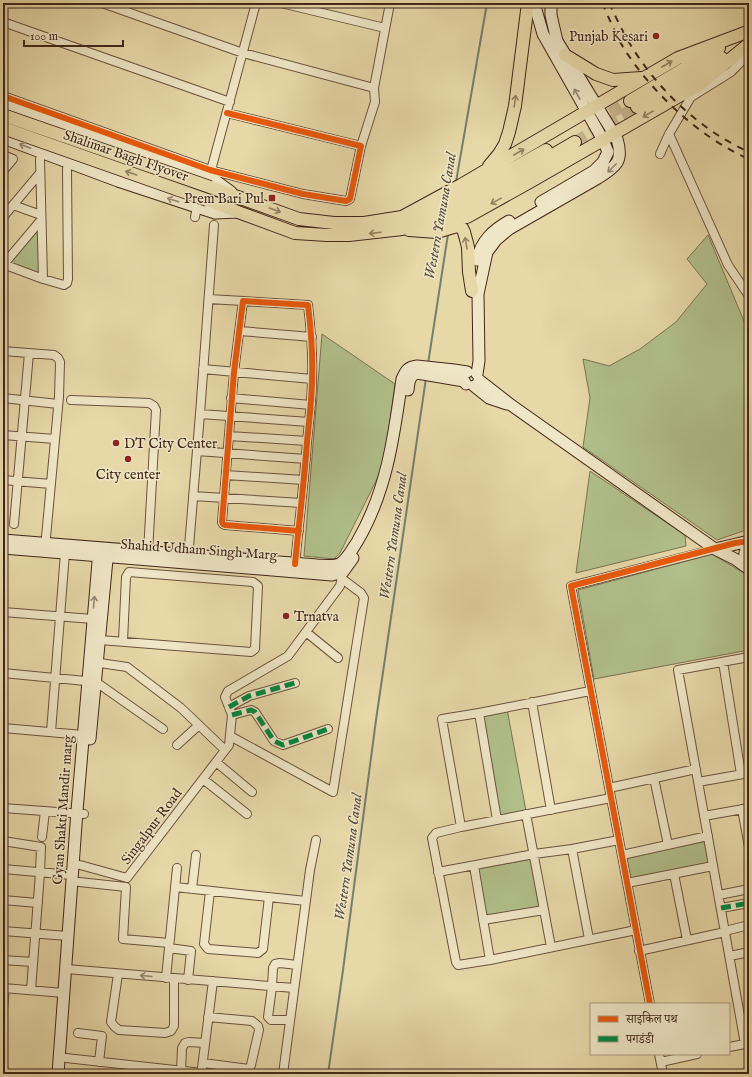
<svg xmlns="http://www.w3.org/2000/svg" width="752" height="1077" font-family="'IM FELL English','Noto Serif Devanagari',serif">
	<rect width="100%" height="100%" fill="#e7d8a8"/>
	<filter id="stains"><feTurbulence type="fractalNoise" baseFrequency=".005" numOctaves="4"/><feColorMatrix values="0 0 0 0 .2 0 0 0 0 .09 0 0 0 0 .02 0 0 0 .5 -.17"/></filter>
	<radialGradient id="worn" r=".72"><stop offset=".6" stop-color="#630" stop-opacity="0"/><stop offset="1" stop-color="#630" stop-opacity=".3"/></radialGradient>
	<path fill="#b1c08b" stroke="#7a7352" d="M39,227V274L9,263Z
		M708,235L749,333V529L717,540L583,447L590,398L583,359L609,366L640,349L676,322L707,284L687,259Z
		M322,334L395,384L388,435L381,471L340,553L334,559L304,556Z
		M590,471L685,535L686,546L576,573Z
		M712,554L749,576V650L594,679L578,590Z
		M507,709L526,811L500,816L480,713Z
		M706,841L710,864L631,880L626,856Z
		M531,859L540,907L486,917L477,869Z
		M3,994H9L3,1057Z"/>
	<g fill="none" stroke-linecap="round" stroke-linejoin="round">
		<path stroke="#757f6f" stroke-width="2" d="M456,182L487,3
			M428,364L448,234
			M328,1074L343,970L376,720L426,378"/>
		<path stroke="#c6b48c" stroke-width="12" stroke-dasharray="12 6" stroke-linecap="butt" d="M595,122L630,101
			M575,142L637,107"/>
		<g stroke="#6b523e" stroke-width="10">
			<path id="street" d="M102,3L243,53L374,88L390,3
				M281,3L385,28
				M3,22L230,102
				M3,96L210,170L303,194L346,201L350,199L361,146L227,113
				M669,134L728,265L749,296
				M361,146L375,102L374,88
				M660,154L669,134L691,97L731,72L746,57L749,49
				M3,155L13,159L3,171
				M40,159L43,279
				M210,174L256,3
				M13,205L41,215
				M3,217L40,173
				M195,217L197,207
				M3,264L43,279L64,285L67,283L68,279L67,169
				M4,264L41,220
				M209,299L243,301
				M240,331L312,337
				M3,351L54,355L58,358L60,362L59,397L45,548
				M203,369L312,379
				M3,398L58,404
				M231,398L311,405
				M71,400L149,403L154,406L156,410L148,552
				M200,414L309,422
				M3,435L55,439
				M229,436L307,441
				M197,451L306,459
				M226,475L304,480
				M3,480L51,484
				M193,496L301,503
				M14,524L29,353
				M188,559L200,414L214,225
				M295,564C299,523 304,483 307,442C309,421 312,400 312,378C313,354 311,330 308,305L243,301L234,372L222,522L223,524L225,525L299,531
				M3,612L93,619
				M306,632L338,658
				M100,640L251,652L255,649L258,586L253,582L129,572L126,577L123,641
				M93,662L127,667L181,708L225,750
				M723,662L741,774
				M3,673L96,682L163,729
				M532,702L551,810
				M229,707L249,696L295,683
				M479,713L590,691
				M232,715L251,710L255,712L274,741L283,745L328,729
				M3,728L83,735
				M51,732L65,553
				M230,736L333,792L364,598L361,593L341,578
				M177,745L199,725
				M216,762L252,792
				M654,778L668,845
				M203,779L247,814
				M698,782L749,773
				M609,788L696,769
				M611,798L461,827L436,833L432,838L456,962L458,965L490,960L636,930
				M3,808L84,814
				M742,809L749,847
				M526,814L551,947
				M704,816L749,808
				M461,827L442,719L479,713L497,820
				M42,837L45,811
				M3,841L41,847L40,873L31,990
				M572,849L589,939
				M622,855L708,836
				M80,865L127,878L229,745L232,715L225,697L228,691L288,656L340,586L343,572L342,568
				M474,866L490,960
				M3,869L72,875
				M438,872L534,854L572,849L619,840
				M674,874L687,940
				M79,882L126,887L123,939L169,943
				M627,883L713,866
				M175,887L306,901
				M192,889L196,855
				M210,891L204,944L208,949L258,953L263,949L269,897
				M719,895L749,889
				M3,900L38,903
				M721,908L749,903
				M483,920L544,910
				M3,931L68,936
				M725,931L749,925
				M169,948L191,951L188,980
				M639,951L725,932
				M730,956L749,952
				M3,960L33,962
				M66,969L294,988
				M118,974L111,1022L115,1027L119,1030L165,1033L171,1031L174,1026V979
				M166,978L177,868
				M3,988L64,993
				M650,1004L571,586L715,549
				M290,1020H271L268,1017L272,987L273,968L275,964L280,963L297,965
				M78,1033L102,1036L99,1062
				M729,1047L745,1044L678,670L749,657
				M659,1054L663,1074
				M66,1058L202,1073
				M661,1062L697,1054
				M203,1063L249,1069L251,1065L259,1030L258,1026L252,1021L208,1017
				M202,1068L213,981
				M181,1072L182,1048L185,1043L189,1042L205,1043
				M283,1074L310,870L316,840
				M745,1074L749,1073"/>
		</g>
		<g stroke="#42261a" stroke-width="13">
			<path id="secondary" d="M534,3L543,34L603,140L608,152L603,162L594,171L541,202
				M3,105L189,168L216,181L231,192
				M3,138L118,181L215,213L238,212
				M477,260C481,241 493,230 509,221
				M477,374L479,361L478,294L487,252L496,240L509,229L598,178C616,167 624,161 617,139L557,41L551,15V3
				M479,380L511,405L715,549L735,559L749,569
				M474,386L489,398L507,404
				M408,390C409,382 409,376 417,373L464,381L466,384
				M3,540L317,565C324,565 335,567 341,563C347,559 353,548 357,542C387,491 394,436 402,379C406,370 408,367 417,366L454,370L467,372
				M3,548L332,575L343,572L353,558
				M715,549L749,541
				M749,569C745,560 742,553 749,545
				M90,739L108,549
				M58,1074L77,811L99,550"/>
		</g>
		<g stroke="#42261a" stroke-width="14">
			<path id="primary" d="M565,55L596,74L613,80L641,78
				M630,101L719,48
				M637,107L722,58
				M489,166L499,154L505,144L509,132L515,106L528,3
				M210,187L299,219L334,223H364L402,217L442,206L462,197L546,150
				M207,200L238,212L295,233L327,235H349L402,229L440,218L459,210L575,142
				M402,217L461,185L678,58L747,32
				M446,218L467,217L535,179L700,84L749,44
				M409,230L437,232L457,226L462,228L464,232L468,247L469,272L472,291"/>
		</g>
		<use href="#street" stroke="#efe6c6" stroke-width="8"/>
		<use href="#secondary" stroke="#efe6c6" stroke-width="11"/>
		<use href="#primary" stroke="#e7d8a8" stroke-width="12"/>
		<path stroke="#42261a" stroke-width="2" stroke-dasharray="7 7" stroke-linecap="butt" d="M602,3C609,18 615,33 623,47C651,92 700,138 749,159
			M609,3C616,17 622,31 630,44C658,90 700,130 749,152"/>
		<g stroke="#42261a" stroke-width="14" stroke-linecap="butt">
			<path id="primary-bridge" d="M3,115L210,187
				M3,128L207,200"/>
		</g>
		<use href="#primary-bridge" stroke="#e7d8a8" stroke-width="12"/>
		<path stroke="#00873e" stroke-width="5" stroke-dasharray="10 5" stroke-linecap="butt" d="M229,707L249,696L295,683
			M232,715L251,710L255,712L274,741L283,745L328,729
			M721,908L749,903"/>
		<g stroke="#efe6c6" stroke-width="8">
			<path id="cycleway" d="M3,96L210,170L303,194L346,201L350,199L361,146L227,113
				M295,564C299,523 304,483 307,442C309,421 312,400 312,378C313,354 311,330 308,305L243,301L234,372L222,522L223,524L225,525L299,531
				M650,1004L571,586L735,543L749,541"/>
		</g>
		<use href="#cycleway" stroke="#e8590c" stroke-width="6"/>
	</g>
	<defs><path id="oneway-shaft" d="M-6 0H5M1.5-3L5.5 0L1.5 3" fill="none" stroke-width="1.6" stroke-linecap="round" stroke-linejoin="round"/></defs>
	<g stroke="#947f61">
		<use href="#oneway-shaft" transform="translate(667 64) rotate(-30)"/>
		<use href="#oneway-shaft" transform="translate(515 101) rotate(-82)"/>
		<use href="#oneway-shaft" transform="translate(648 114) rotate(150)"/>
		<use href="#oneway-shaft" transform="translate(519 152) rotate(-30)"/>
		<use href="#oneway-shaft" transform="translate(131 173) rotate(-161)"/>
		<use href="#oneway-shaft" transform="translate(496 201) rotate(151)"/>
		<use href="#oneway-shaft" transform="translate(275 210) rotate(20)"/>
		<use href="#oneway-shaft" transform="translate(375 233) rotate(173)"/>
		<use href="#oneway-shaft" transform="translate(466 243) rotate(-100)"/>
	</g>
	<g stroke="#988670">
		<use href="#oneway-shaft" transform="translate(577 94) rotate(-119)"/>
		<use href="#oneway-shaft" transform="translate(25 146) rotate(-159)"/>
		<use href="#oneway-shaft" transform="translate(612 168) rotate(135)"/>
		<use href="#oneway-shaft" transform="translate(173 200) rotate(-162)"/>
		<use href="#oneway-shaft" transform="translate(94 602) rotate(-85)"/>
		<use href="#oneway-shaft" transform="translate(146 976) rotate(-175)"/>
	</g>
	<g fill="#8f2418" stroke="#efe6c6" stroke-width="1.5">
		<circle cx="656" cy="36" r="4"/>
		<rect x="268" y="194" width="8" height="8" rx="2"/>
		<circle cx="116" cy="443" r="4"/>
		<circle cx="128" cy="459" r="4"/>
		<circle cx="286" cy="616" r="4"/>
	</g>
	<g text-anchor="middle" stroke-width="3" stroke-linejoin="round" paint-order="stroke">
		<g font-size="14" fill="#42261a" stroke="#efe6c6" text-anchor="end">
			<text x="648" y="41">Punjab Kesari</text>
			<text x="264" y="203">Prem Bari Pul</text>
			<text x="124" y="448" text-anchor="start">DT City Center</text>
			<text x="128" y="479" text-anchor="middle">City center</text>
			<text x="294" y="621" text-anchor="start">Trnatva</text>
		</g>
		<g font-size="14" fill="#42261a" stroke="#efe6c6">
			<text transform="translate(126 155) rotate(19)" y="5">Shalimar Bagh Flyover</text>
			<text transform="translate(199 549) rotate(4)" y="5">Shahid Udham Singh Marg</text>
			<text transform="translate(62 810) rotate(-86)" y="5">Gyan Shakti Mandir marg</text>
			<text transform="translate(151 826) rotate(-53)" y="5">Singalpur Road</text>
		</g>
		<g font-size="15" font-style="italic" fill="#574b3d" stroke="#efe6c6">
			<text transform="translate(440 216) rotate(-80)" y="5">Western Yamuna Canal</text>
			<text transform="translate(393 536) rotate(-82)" y="5">Western Yamuna Canal</text>
			<text transform="translate(348 857) rotate(-82)" y="5">Western Yamuna Canal</text>
		</g>
	</g>
	<rect width="752" height="1077" fill="none" stroke="#e7d8a8" stroke-width="16"/>
	<rect x="4" y="4" width="744" height="1069" fill="none" stroke="#42261a" stroke-width="2"/>
	<rect x="8" y="8" width="736" height="1061" fill="none" stroke="#42261a"/>
	<rect x="590" y="1003" width="140" height="52" fill="#efe6c6" stroke="#aa9981"/>
	<rect x="598" y="1016" width="20" height="6" fill="#e8590c" stroke="#aa9981"/>
	<text x="626" y="1023" font-size="12" fill="#42261a">साइकिल पथ</text>
	<rect x="598" y="1036" width="20" height="6" fill="#00873e" stroke="#aa9981"/>
	<text x="626" y="1043" font-size="12" fill="#42261a">पगडंडी</text>
	<path d="M24 40v6h99v-6" fill="none" stroke="#42261a" stroke-width="2"/>
	<text x="30" y="40" font-size="12" fill="#42261a" stroke="#efe6c6" stroke-width="3" paint-order="stroke">100 m</text>
	<rect width="100%" height="100%" filter="url(#stains)"/>
	<rect width="100%" height="100%" fill="url(#worn)"/>
</svg>
